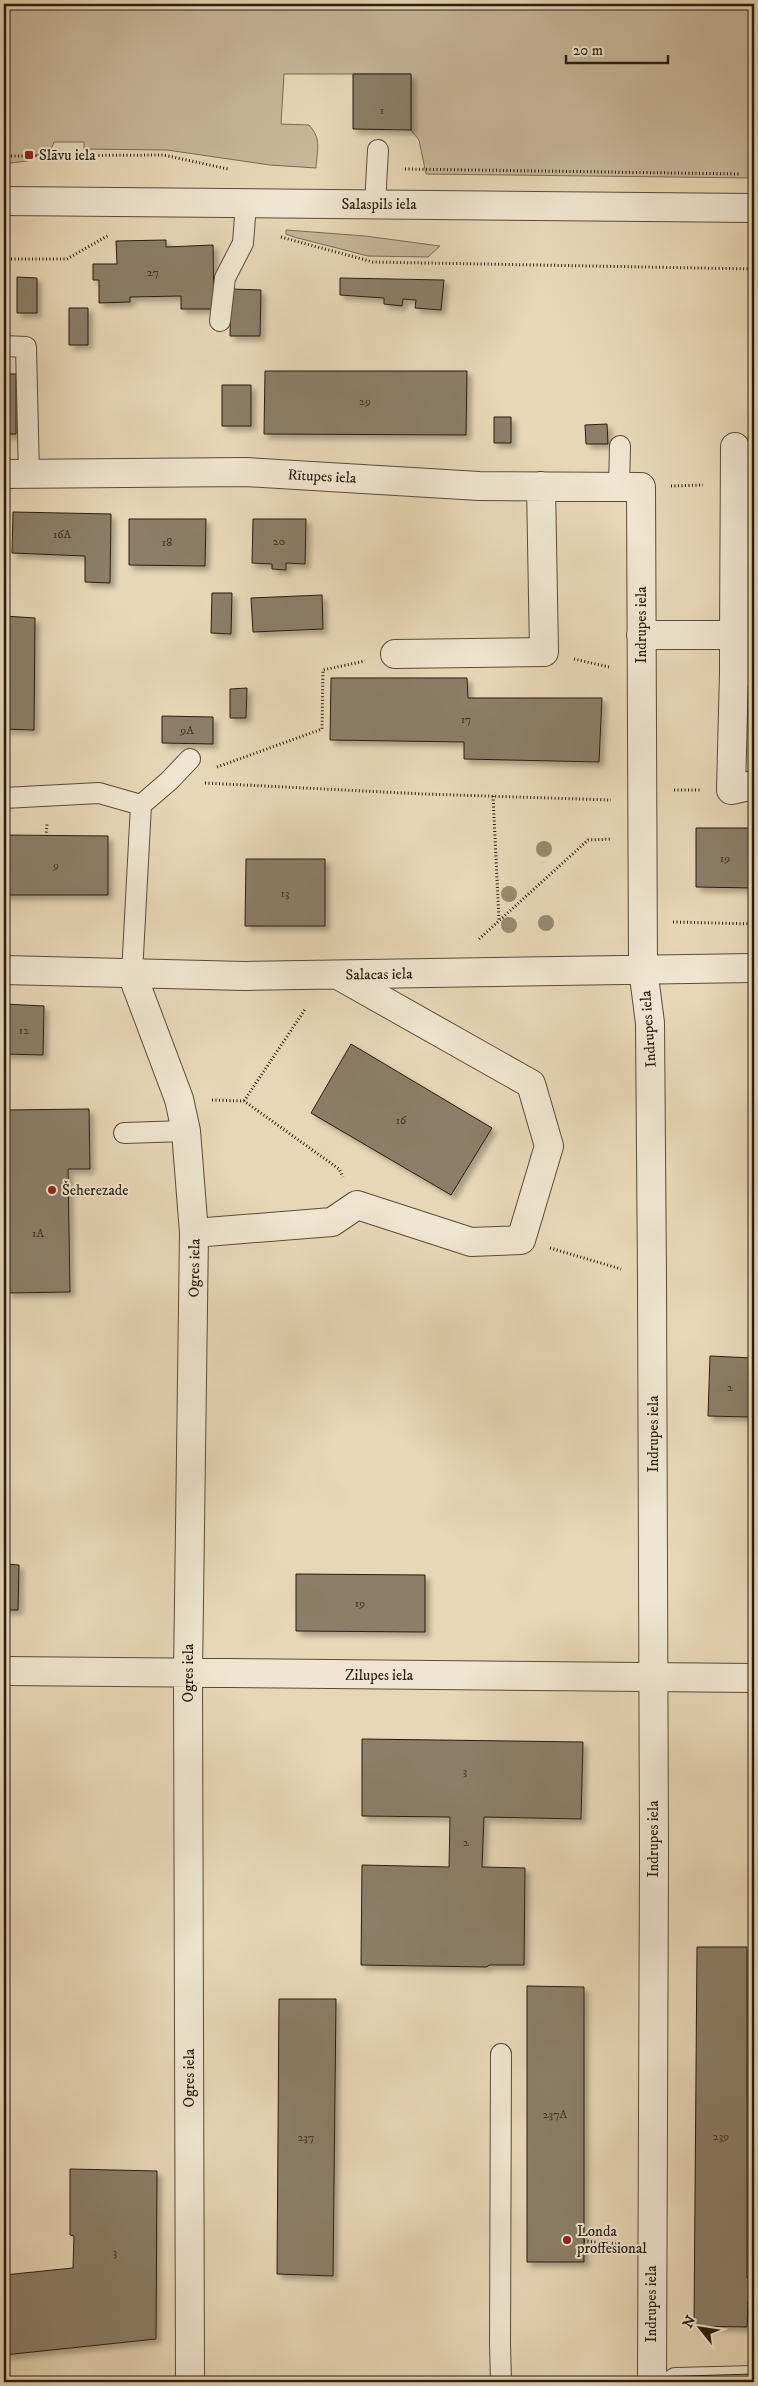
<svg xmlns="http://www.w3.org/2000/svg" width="758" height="2386" font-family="'IM FELL DW Pica',serif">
	<defs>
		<filter id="shadow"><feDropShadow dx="4.5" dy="4.5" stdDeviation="2.5" flood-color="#0004"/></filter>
	</defs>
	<rect width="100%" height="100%" fill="#e8d7b6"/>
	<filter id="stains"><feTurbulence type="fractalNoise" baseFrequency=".004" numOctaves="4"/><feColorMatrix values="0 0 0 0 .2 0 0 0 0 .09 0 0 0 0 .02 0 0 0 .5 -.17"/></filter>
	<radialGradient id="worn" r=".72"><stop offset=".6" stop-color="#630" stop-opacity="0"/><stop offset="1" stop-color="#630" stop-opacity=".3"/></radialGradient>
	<path fill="#c8b79a" stroke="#786a56" d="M4,4H754V178L426,174L419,140L411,130V74H284L281,124L309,125C322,139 317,150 316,168L270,165L167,150L84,149V142H54L52,147L27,161L4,164Z
		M286,230L365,236L440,246L428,257L368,256L294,237L286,234Z"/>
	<path fill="#8c7e67" stroke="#291d11" filter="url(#shadow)" d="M353,74H411V130L353,129Z
		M166,240V247L213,245L214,309H181V296L130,297V302L99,303V280H93V264H117L116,241Z
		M17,277L37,278V313H17Z
		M340,278L444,280L441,310L415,308L416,300L403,299L402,306L384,304V298L340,295Z
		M231,289L261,290L260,336H230Z
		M69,308H88V345H69Z
		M265,371H467L466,435L264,434Z
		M4,374H16V434H4Z
		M222,385H251V426H222Z
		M494,417H511V443H494Z
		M607,424L608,444H586L585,425Z
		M13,512L111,514L110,583L85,582V556L12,553Z
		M129,519H206L205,566L129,565Z
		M253,519H306L305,564L286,563V570L272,569V564L252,563Z
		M212,593H232L231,634L211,633Z
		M322,595L323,629L253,632L251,598Z
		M4,616L35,618L34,730L4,729Z
		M331,678H467L468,698H602L599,762L464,759V742L330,740Z
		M247,688L246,718H230V689Z
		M162,716L213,717V744L162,743Z
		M696,828H754V888L696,887Z
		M4,835L108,836V895H4Z
		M246,859H325V926H245Z
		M4,1004L44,1006L43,1055L4,1054Z
		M351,1044L492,1128L451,1195L311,1113Z
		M89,1109L90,1169H68L70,1292L8,1293L4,1110Z
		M710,1356L752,1358L749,1417L708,1416Z
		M4,1564L19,1565L18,1610H4Z
		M296,1574L425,1575V1632L296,1631Z
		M362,1739L583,1742L581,1819L484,1817L482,1867L525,1868L524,1965H489L487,1967L361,1965L362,1865L449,1867L450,1817L362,1816Z
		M697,1947H747V2278L754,2279V2300L748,2301L747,2327L694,2326Z
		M527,1986L584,1987V2262H527Z
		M279,1999H336L333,2276L277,2274Z
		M70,2169L157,2171L156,2339L4,2355V2275L73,2268L74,2236L70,2235Z"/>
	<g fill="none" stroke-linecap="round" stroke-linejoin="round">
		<g stroke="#594c3a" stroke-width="22">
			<path id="service" d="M375,204L378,150
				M220,321L225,278L243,243L246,203
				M4,346L26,347L29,475
				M619,487L620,446
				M4,798L99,793L141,805L132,974
				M141,805L169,781L190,759
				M124,1133L186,1131
				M501,2054L500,2344L501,2382"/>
		</g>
		<g stroke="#594c3a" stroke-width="30">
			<path id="minor" d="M4,474L246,472L479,486L641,487L643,969L650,1023L652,1278L654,1855L652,2382
				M641,635H734V672H754
				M734,635L735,447
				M395,654L544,652L541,486
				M734,672L731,790L754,785
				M4,970L245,976L754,968
				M132,974L179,1099L186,1131L194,1233L188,1674L190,2382
				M194,1233L332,1222L357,1205L471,1242L521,1240L549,1146L531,1084L338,975
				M4,1671L754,1678"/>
		</g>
		<g stroke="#594c3a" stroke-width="30">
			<path id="tertiary" d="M4,201L754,208
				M676,2382L754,2380"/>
		</g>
		<path stroke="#291d11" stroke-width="3" stroke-dasharray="1 2.5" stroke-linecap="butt" d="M4,156L164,155L228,169
			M405,169L741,174
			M281,237L373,262L754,269
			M4,259H67L109,235
			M671,486L703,485
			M574,659L609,667
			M217,767L322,729L323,670L365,661
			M205,783L424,794L611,800
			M674,790H701
			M493,796L499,920
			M46,836L47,824
			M673,922L754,924
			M479,939L588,840L612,839
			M212,1100L244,1101L339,1169L343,1177
			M244,1101L306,1008
			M550,1248L621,1269
			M584,2241L620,2244"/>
		<use href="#service" stroke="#f0e5d0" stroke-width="20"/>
		<use href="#minor" stroke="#f0e5d0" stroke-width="28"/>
		<use href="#tertiary" stroke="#f0e5d0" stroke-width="28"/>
		<path stroke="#291d11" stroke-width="1" d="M482,2382L754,2374"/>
	</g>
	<g fill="#998a72">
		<circle cx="544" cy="849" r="8"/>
		<circle cx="509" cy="894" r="8"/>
		<circle cx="546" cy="923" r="8"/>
		<circle cx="509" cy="925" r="8"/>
	</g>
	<g fill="#8f2418" stroke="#f0e5d0" stroke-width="2">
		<rect x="24" y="150" width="10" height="10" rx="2.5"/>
		<circle cx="52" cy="1190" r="5"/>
		<circle cx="567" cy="2240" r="5"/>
	</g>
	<g text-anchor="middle" stroke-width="4" stroke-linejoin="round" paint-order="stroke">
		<g font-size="12" fill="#423526">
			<text x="382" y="114">1</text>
			<text x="153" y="276">27</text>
			<text x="365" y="405">29</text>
			<text x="62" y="538">16A</text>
			<text x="279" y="545">20</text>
			<text x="167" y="546">18</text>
			<text x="466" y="723">17</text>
			<text x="187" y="734">9A</text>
			<text x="725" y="862">19</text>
			<text x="56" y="869">9</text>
			<text x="285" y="897">13</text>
			<text x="24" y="1034">12</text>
			<text x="401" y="1124">16</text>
			<text x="38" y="1237">1A</text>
			<text x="730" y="1391">2</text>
			<text x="360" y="1607">19</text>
			<text x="465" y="1775">3</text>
			<text x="466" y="1846">2</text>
			<text x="555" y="2118">237A</text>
			<text x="721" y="2140">239</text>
			<text x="306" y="2141">237</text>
			<text x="115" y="2256">3</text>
		</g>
		<g font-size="15" fill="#291d11" stroke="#f0e5d0" text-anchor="start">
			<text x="39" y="160">Slāvu iela</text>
			<text x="62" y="1195">Šeherezade</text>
			<text x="577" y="2236">Londa<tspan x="577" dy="17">proffesional</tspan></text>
		</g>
		<g font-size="15" fill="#291d11" stroke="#f0e5d0">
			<text x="379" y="209">Salaspils iela</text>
			<text transform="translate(322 476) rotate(3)" y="5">Rītupes iela</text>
			<text transform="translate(641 625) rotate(-90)" y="5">Indrupes iela</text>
			<text transform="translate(379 974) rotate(-1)" y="5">Salacas iela</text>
			<text transform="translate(648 1029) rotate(-94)" y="5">Indrupes iela</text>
			<text transform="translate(194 1268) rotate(-89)" y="5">Ogres iela</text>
			<text transform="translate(653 1434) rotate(-90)" y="5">Indrupes iela</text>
			<text transform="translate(188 1673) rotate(-90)" y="5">Ogres iela</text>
			<text x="379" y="1680">Zilupes iela</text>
			<text transform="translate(653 1839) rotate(-90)" y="5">Indrupes iela</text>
			<text transform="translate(189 2078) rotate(-90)" y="5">Ogres iela</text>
			<text transform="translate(651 2304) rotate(-90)" y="5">Indrupes iela</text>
		</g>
	</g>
	<rect width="758" height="2386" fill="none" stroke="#e8d7b6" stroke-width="20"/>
	<rect x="5" y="5" width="748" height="2376" fill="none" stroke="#291d11" stroke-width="2.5"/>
	<rect x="10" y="10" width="738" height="2366" fill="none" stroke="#291d11"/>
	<g transform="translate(700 2328) rotate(300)" stroke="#f0e5d0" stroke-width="4" paint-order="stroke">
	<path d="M0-4L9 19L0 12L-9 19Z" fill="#291d11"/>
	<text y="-8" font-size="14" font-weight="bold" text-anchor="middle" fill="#291d11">N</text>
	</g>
	<path d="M566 55v8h102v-8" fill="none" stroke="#291d11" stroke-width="2.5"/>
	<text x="573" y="55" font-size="15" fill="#291d11" stroke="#f0e5d0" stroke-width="4" paint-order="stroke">20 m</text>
	<rect width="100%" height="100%" filter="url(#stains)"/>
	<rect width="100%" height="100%" fill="url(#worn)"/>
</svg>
